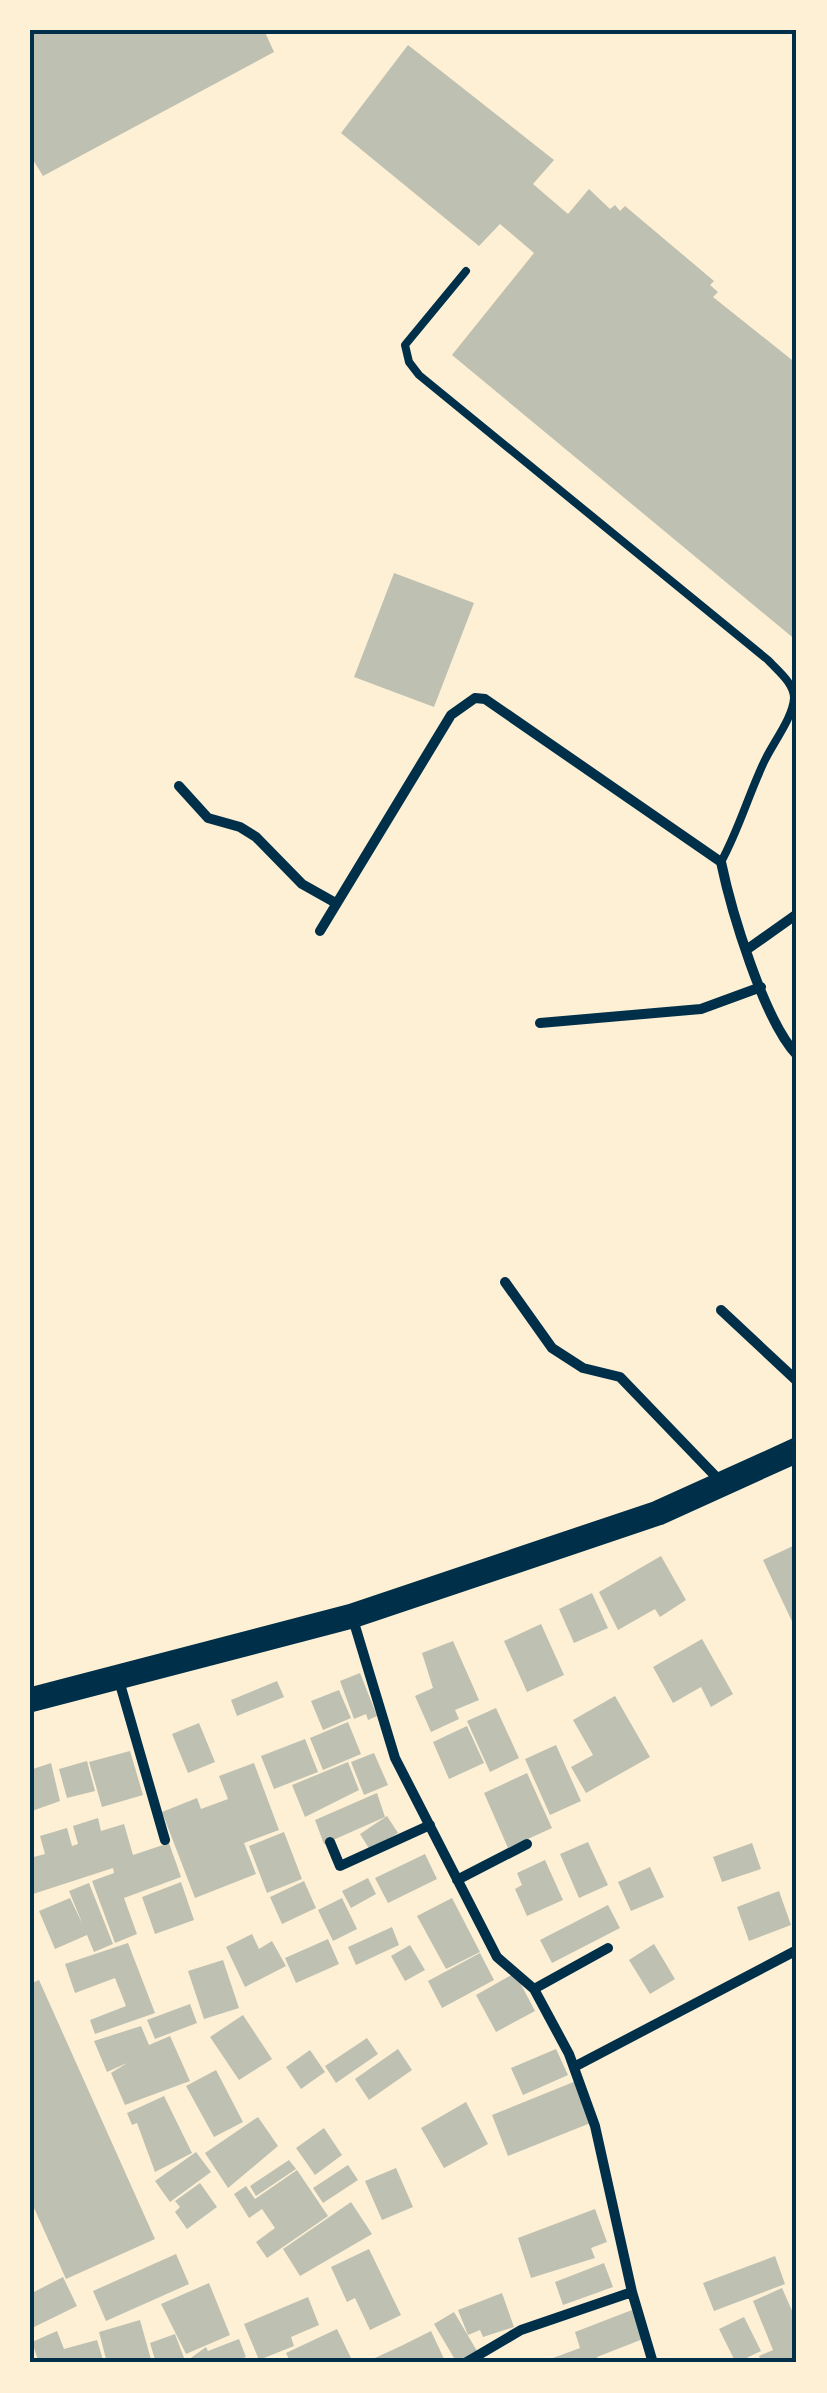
<svg xmlns="http://www.w3.org/2000/svg" width="827" height="2393" font-family="'Alegreya Sans',sans-serif">
	<rect width="100%" height="100%" fill="#fdf0d5"/>
	<path fill="#bec0b2" d="M30,30H264L274,52L43,176L30,155Z
		M408,45L554,160L533,184L568,214L589,189L610,209L615,205L620,211L625,206L714,281L710,285L718,292L713,297L797,364V641L452,355L534,253L500,224L479,246L341,133Z
		M394,573L474,603L434,707L354,677Z
		M795,1545L797,1549V1632L763,1560Z
		M661,1556L686,1600L660,1617L655,1609L618,1630L599,1592Z
		M592,1593L608,1628L574,1643L559,1609Z
		M541,1624L564,1675L527,1692L504,1641Z
		M702,1639L733,1694L711,1707L701,1687L673,1703L653,1667Z
		M453,1641L479,1700L455,1710L459,1719L431,1732L415,1696L433,1688L422,1653Z
		M360,1673L377,1716L368,1720L366,1714L354,1719L340,1681Z
		M277,1681L284,1697L237,1716L231,1700Z
		M339,1690L351,1718L323,1730L311,1701Z
		M615,1696L650,1757L586,1793L571,1767L593,1755L573,1720Z
		M496,1708L519,1758L490,1772L467,1721Z
		M348,1722L361,1754L323,1770L310,1738Z
		M199,1723L215,1762L188,1773L172,1734Z
		M467,1726L484,1763L449,1779L433,1742Z
		M305,1739L318,1772L274,1789L261,1756Z
		M556,1745L581,1801L550,1815L525,1759Z
		M130,1751L143,1795L102,1807L89,1762Z
		M374,1753L388,1785L364,1795L351,1762Z
		M87,1761L95,1791L67,1798L59,1769Z
		M348,1762L359,1790L305,1817L292,1785Z
		M51,1763L60,1801L32,1811L30,1770Z
		M254,1763L279,1830L244,1843L256,1874L195,1898L162,1812L197,1798L201,1809L228,1799L219,1776Z
		M527,1773L552,1828L508,1848L484,1793Z
		M377,1793L385,1817L324,1844L315,1820Z
		M387,1816L398,1833L370,1850L360,1834Z
		M98,1818L101,1831L124,1824L133,1855L169,1843L181,1877L124,1898L137,1934L115,1943L92,1881L114,1873L113,1868L30,1895V1858L45,1854L40,1836L67,1828L72,1846L78,1844L73,1826Z
		M284,1832L302,1879L267,1893L249,1846Z
		M588,1842L608,1885L579,1898L560,1854Z
		M752,1843L761,1869L722,1882L713,1857Z
		M425,1854L437,1879L388,1903L375,1878Z
		M545,1860L563,1900L527,1916L515,1889L522,1885L517,1873Z
		M650,1867L664,1897L631,1911L618,1882Z
		M368,1878L376,1894L351,1908L342,1891Z
		M304,1881L316,1908L282,1924L270,1897Z
		M181,1882L194,1920L155,1934L142,1897Z
		M89,1883L113,1944L94,1952L87,1935L55,1949L39,1911L70,1898L83,1925L69,1891Z
		M779,1891L791,1925L749,1941L737,1907Z
		M342,1898L357,1929L333,1941L318,1910Z
		M452,1898L480,1952L446,1969L417,1916Z
		M608,1905L620,1928L552,1963L540,1940Z
		M392,1927L399,1945L356,1965L348,1947Z
		M252,1934L259,1949L272,1941L286,1966L245,1987L226,1947Z
		M328,1939L339,1964L296,1983L285,1958Z
		M128,1943L155,2013L95,2034L90,2020L126,2006L115,1978L75,1993L65,1964Z
		M654,1944L675,1979L650,1994L629,1960Z
		M410,1945L425,1970L405,1981L391,1956Z
		M480,1953L494,1980L442,2008L428,1981Z
		M223,1960L239,2008L204,2019L188,1971Z
		M515,1973L535,2011L496,2032L476,1995Z
		M39,1980L155,2239L66,2279L30,2199V1984Z
		M190,2004L197,2023L155,2039L147,2020Z
		M243,2015L272,2059L239,2080L210,2037Z
		M141,2026L149,2045L170,2036L190,2081L125,2105L111,2073L127,2063L107,2072L94,2041Z
		M367,2038L378,2054L336,2083L325,2066Z
		M398,2049L412,2070L369,2100L355,2079Z
		M556,2049L568,2075L523,2095L511,2068Z
		M310,2050L325,2072L301,2089L286,2067Z
		M216,2070L243,2122L214,2137L186,2086Z
		M576,2081L593,2122L508,2156L492,2115Z
		M164,2096L192,2153L155,2172L137,2123L132,2125L127,2113Z
		M466,2102L488,2144L444,2168L421,2128Z
		M258,2117L278,2146L228,2188L205,2153Z
		M324,2128L342,2155L315,2175L296,2148Z
		M196,2152L211,2172L170,2202L155,2181Z
		M289,2160L296,2169L256,2196L250,2186Z
		M348,2165L358,2180L323,2203L313,2188Z
		M396,2168L413,2207L382,2220L365,2181Z
		M297,2170L328,2216L267,2258L256,2242L275,2228L262,2209L249,2218L234,2194L246,2186L255,2199Z
		M200,2183L217,2207L187,2229L175,2212L180,2207L175,2201Z
		M351,2202L372,2234L300,2276L283,2249Z
		M595,2209L607,2242L591,2248L595,2258L531,2278L518,2238Z
		M369,2249L401,2315L370,2330L355,2298L347,2302L331,2267Z
		M176,2254L189,2284L106,2321L93,2291Z
		M775,2256L785,2284L714,2311L703,2283Z
		M604,2263L613,2287L563,2305L555,2282Z
		M63,2277L77,2306L30,2329V2294Z
		M209,2283L230,2335L186,2354L161,2304Z
		M782,2288L797,2322V2363H762L759,2356L773,2350L753,2301Z
		M502,2293L514,2327L483,2337L480,2330L468,2335L458,2310Z
		M308,2297L319,2325L291,2337L294,2346L259,2360L244,2324Z
		M632,2310L643,2339L597,2357L599,2363H555L553,2358L580,2348L575,2332Z
		M454,2312L477,2351L457,2363L434,2324Z
		M744,2317L761,2351L736,2363L719,2329Z
		M140,2320L152,2363H107L99,2332Z
		M337,2329L351,2358L339,2363H291L286,2353Z
		M57,2331L64,2349L97,2340L104,2363H39L32,2342Z
		M431,2331L446,2363H364L401,2346Z
		M175,2334L186,2363H156L150,2343Z
		M239,2339L246,2357L231,2363L188,2360L206,2347L208,2351Z"/>
	<g fill="none" stroke-linecap="round" stroke-linejoin="round">
		<path stroke="#003049" stroke-width="8" d="M466,271L405,345L409,362L419,375L768,660C777,670 794,683 794,698C793,718 772,744 764,762C748,796 739,829 721,862"/>
		<path stroke="#003049" stroke-width="10" d="M179,786L208,818L240,827L256,837L302,884L334,902
			M320,931L451,715L475,698L485,699L721,862C731,910 764,1021 797,1055
			M749,948L797,914
			M540,1023L701,1009L761,987
			M505,1282L552,1348L583,1368L620,1377L722,1483
			M721,1310L797,1381
			M352,1616L395,1758L497,1957L534,1989L569,2054L595,2126L632,2292L521,2330L465,2363
			M118,1677L165,1840
			M330,1842L340,1866L430,1825
			M457,1880L527,1844
			M534,1989L608,1948
			M574,2067L797,1950
			M632,2292L653,2363"/>
		<path stroke="#003049" stroke-width="25" d="M30,1700L352,1616L658,1513L797,1450"/>
	</g>
	<rect width="827" height="2393" fill="none" stroke="#fdf0d5" stroke-width="65"/>
	<rect x="32" y="32" width="762" height="2328" fill="none" stroke="#003049" stroke-width="4"/>
</svg>
